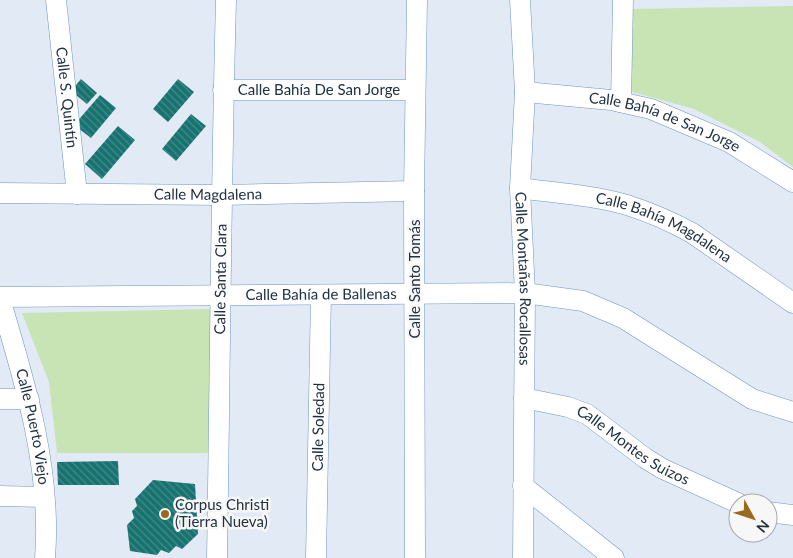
<svg xmlns="http://www.w3.org/2000/svg" width="793" height="558" font-family="Lato,sans-serif">
	<defs>
		<pattern id="building-back-hatch" width="6" height="6" patternUnits="userSpaceOnUse" patternTransform="scale(1.25)"><rect width="6" height="6" fill="#167370"/><path d="M-1 5l2 2M0 0l6 6M5-1l2 2" fill="none" stroke="#488a8a"/></pattern>
	</defs>
	<rect width="100%" height="100%" fill="#e2ebf5"/>
	<path fill="#c8e4b5" d="M793,6V167L760,142L694,109L629,91V9Z
		M211,309L210,453H57L49,382L22,313Z"/>
	<path fill="url(#building-back-hatch)" d="M81,79L97,93L87,104L71,91Z
		M178,79L194,92L168,122L153,109Z
		M100,95L116,108L91,138L74,125Z
		M191,114L206,126L176,161L162,149Z
		M118,126L135,140L102,179L85,164Z
		M118,461L119,485H58L57,462Z
		M153,480L195,484L198,534L182,549L176,546L169,553L161,550L157,555L130,551L127,525L134,518L132,511L137,506L135,499Z"/>
	<g fill="none" stroke-linecap="round" stroke-linejoin="round">
		<g stroke="#6d95c2" stroke-width="21">
			<g id="minor">
				<path id="s1" d="M56,0L77,194"/>
				<path id="s2" d="M520,0L525,92L520,188L525,293L523,558"/>
				<path id="s3" d="M223,90H415"/>
				<path id="s4" d="M525,92L611,100L651,109L729,142L793,182"/>
				<path d="M621,102L623,0"/>
				<path id="s5" d="M520,188C555,193 593,195 627,205C649,212 672,222 692,233L793,303"/>
				<path id="s6" d="M0,193L221,195L414,191"/>
				<path id="s7" d="M0,297L525,293L583,301L623,318L752,399L793,412"/>
				<path id="s8" d="M0,299C25,382 52,470 45,558"/>
				<path id="s9" d="M524,398L568,407L587,414L645,458L663,469L738,503"/>
				<path d="M0,399H29"/>
				<path d="M523,486L614,558"/>
				<path d="M0,496L44,497"/>
				<path d="M768,512L793,515"/>
				<path id="s10" d="M217,558C220,372 221,186 226,0"/>
				<path id="s11" d="M316,558L321,295"/>
				<path d="M415,558L414,191L417,0"/>
			</g>
		</g>
		<use href="#minor" stroke="#fff" stroke-width="20"/>
	</g>
	<circle fill="#9b691d" stroke="#f7f7f7" stroke-width="2" cx="165" cy="514" r="5"/>
	<g text-anchor="middle" stroke-width="5" stroke-linejoin="round" paint-order="stroke">
		<g font-size="15" fill="#203143" stroke="#f7f7f7">
			<text dy="5" stroke="none"><textPath href="#s3" startOffset="96">Calle Bahía De San Jorge</textPath></text>
			<text dy="5" stroke="none"><textPath href="#s1" startOffset="98">Calle S. Quintín</textPath></text>
			<text dy="5" stroke="none"><textPath href="#s4" startOffset="144">Calle Bahía de San Jorge</textPath></text>
			<text dy="5" stroke="none"><textPath href="#s6" startOffset="208">Calle Magdalena</textPath></text>
			<text dy="5" stroke="none"><textPath href="#s5" startOffset="151">Calle Bahía Magdalena</textPath></text>
			<text dy="5" stroke="none"><textPath href="#s10" startOffset="279">Calle Santa Clara</textPath></text>
			<text transform="translate(415 279) rotate(-90)" y="5">Calle Santo Tomás</text>
			<text dy="5" stroke="none"><textPath href="#s2" startOffset="279">Calle Montañas Rocallosas</textPath></text>
			<text dy="5" stroke="none"><textPath href="#s7" startOffset="321">Calle Bahía de Ballenas</textPath></text>
			<text dy="5" stroke="none"><textPath href="#s11" startOffset="131">Calle Soledad</textPath></text>
			<text dy="5" stroke="none"><textPath href="#s8" startOffset="132">Calle Puerto Viejo</textPath></text>
			<text dy="5" stroke="none"><textPath href="#s9" startOffset="121">Calle Montes Suizos</textPath></text>
		</g>
		<g font-size="15" fill="#203143" stroke="#f7f7f7" text-anchor="start">
			<text x="175" y="510">Corpus Christi<tspan x="175" dy="17">(Tierra Nueva)</tspan></text>
		</g>
	</g>
	<g transform="translate(753 518) rotate(130)"><circle r="24" fill="#f7f7f7" stroke="#a1a8af"/>
	<path d="M0-4L9 19L0 12L-9 19Z" fill="#9b691d"/>
	<text y="-8" font-size="14" font-weight="bold" text-anchor="middle" fill="#203143">N</text>
	</g>
</svg>
